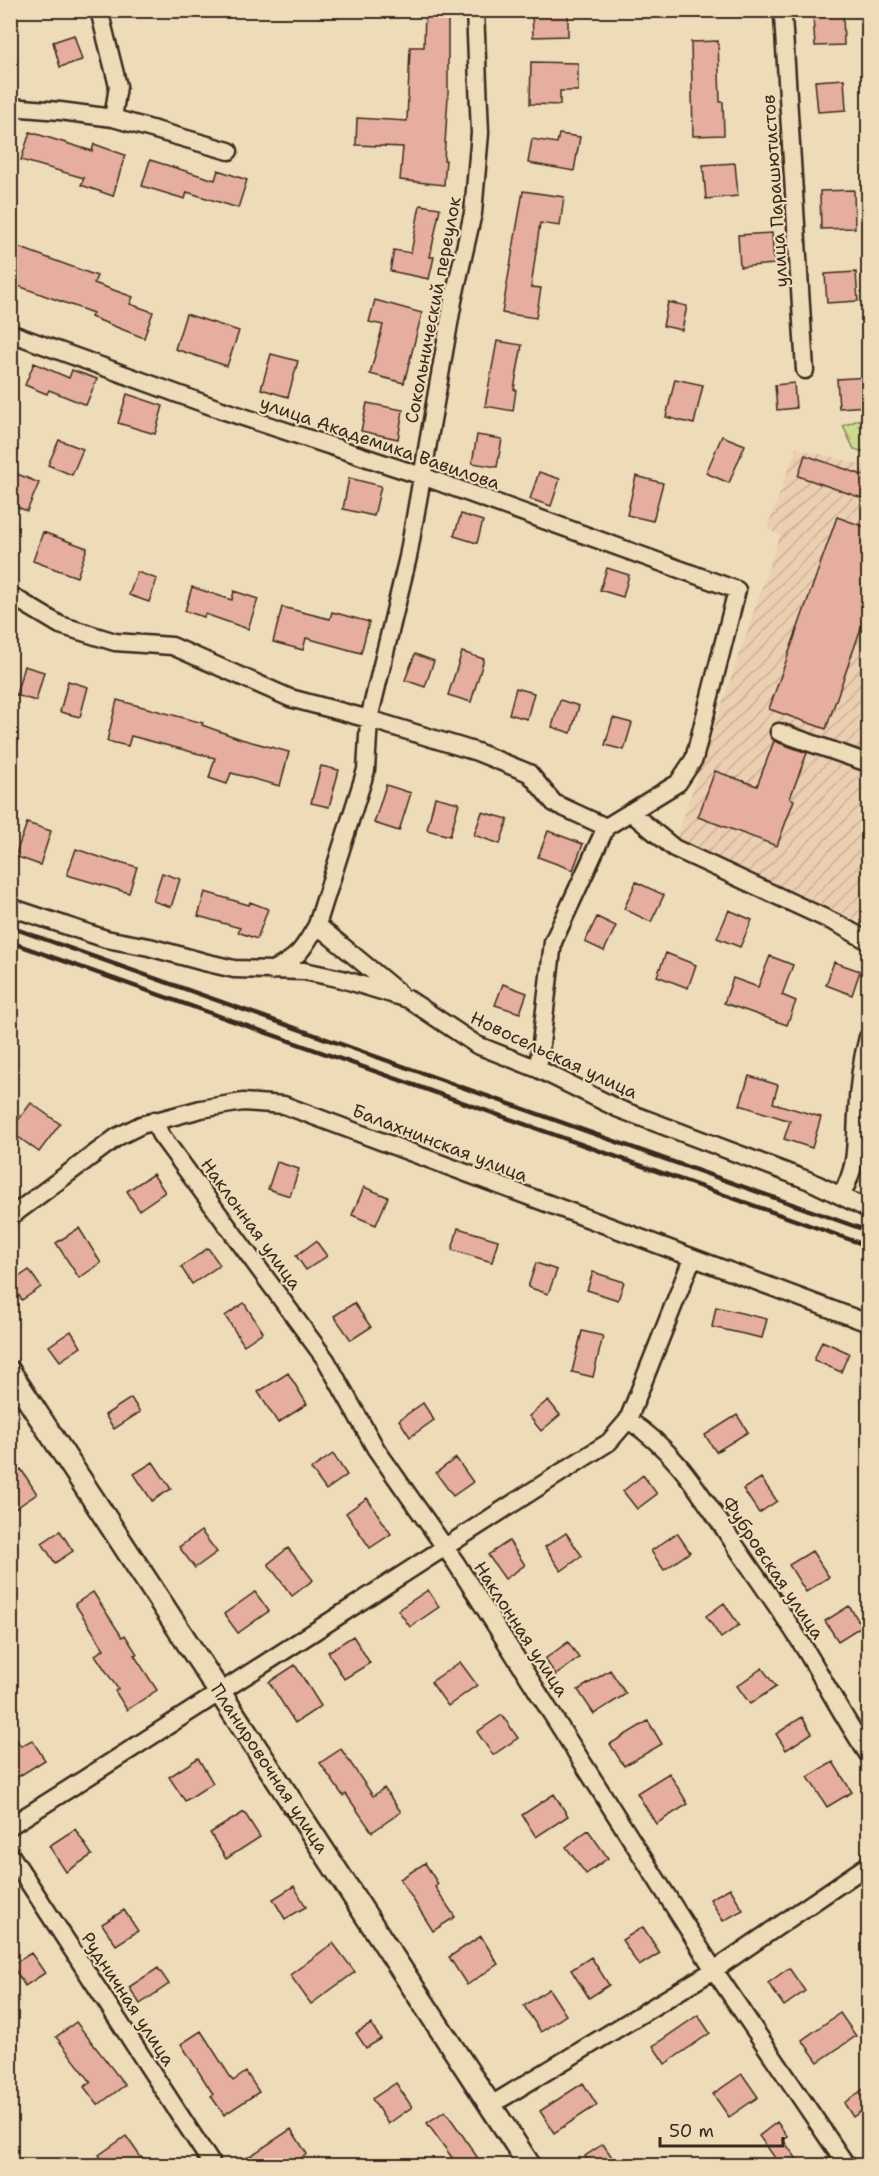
<svg xmlns="http://www.w3.org/2000/svg" width="879" height="2176" font-family="'Shantell Sans',sans-serif">
	<defs>
		<pattern id="industrial-furrows" width="10" height="10" patternUnits="userSpaceOnUse" patternTransform="scale(1.5)"><rect width="10" height="10" fill="#ecceb1"/><path d="M-1 1l2-2M0 10L10 0M9 11l2-2" fill="none" stroke="#cbb198"/></pattern>
		<pattern id="forest-crowns" width="20" height="18" patternUnits="userSpaceOnUse" patternTransform="scale(1.5)"><rect width="20" height="18" fill="#ccdb8f"/><path d="M2 6a3 3 0 1 1 6 0M12 15a3 3 0 1 1 6 0" fill="none" stroke="#b0bc7b"/></pattern>
	</defs>
	<rect width="100%" height="100%" fill="#eedcb9"/>
	<filter id="ink" filterUnits="userSpaceOnUse"><feTurbulence type="fractalNoise" baseFrequency=".0167" numOctaves="2"/><feDisplacementMap in="SourceGraphic" scale="12" xChannelSelector="R" yChannelSelector="G"/><feConvolveMatrix kernelMatrix="1 2 1 2 8 2 1 2 1" color-interpolation-filters="sRGB"/></filter>
	<g filter="url(#ink)">
		<path fill="url(#industrial-furrows)" d="M796,448L868,466V925L675,841L780,535L767,529Z"/>
		<path fill="url(#forest-crowns)" stroke="#848256" stroke-width="1.5" d="M868,416V453L854,449L843,426Z"/>
		<path fill="#e6ae9e" stroke="#3b2a1e" stroke-width="1.5" d="M425,10H448V96L444,160H446L444,185L400,180L403,147L356,145L357,118L407,121L410,47H424Z
			M532,10H568V36L533,37Z
			M843,13L844,45L815,46L813,15Z
			M74,35L82,60L60,67L53,42Z
			M718,41L720,102H723L724,135L693,136L691,42Z
			M531,62L578,63V91H560V105L530,104Z
			M844,79L846,110L818,112L815,81Z
			M30,132L92,151L94,144L125,155L113,196L81,185L84,178L21,160Z
			M559,134L580,137L574,171L528,163L532,139L557,143Z
			M150,160L215,180L218,170L247,180L238,208L187,192L185,199L142,186Z
			M735,163L738,196L706,199L703,165Z
			M854,190L855,228L821,229L820,191Z
			M523,191L564,197L560,226L540,223L531,287L541,288L536,318L502,313Z
			M420,205L440,208L430,257H434L429,279L390,271L394,250L411,253Z
			M772,233L774,264L740,267L738,235Z
			M10,244L97,276L94,283L133,297L130,304L153,312L144,338L91,317L93,313L10,283Z
			M856,272L858,301L827,303L825,274Z
			M375,300L422,313L404,383L370,374L383,325L369,322Z
			M668,302L687,306L682,330L663,326Z
			M186,314L239,331L227,366L175,349Z
			M497,341L522,345L514,389L516,390L513,411L485,406Z
			M271,354L298,361L288,397L261,389Z
			M34,363L69,378L72,370L97,379L86,405L49,390L47,394L25,385Z
			M868,377V406L839,408L837,379Z
			M675,379L703,385L694,424L666,417Z
			M794,383L796,408L777,410L775,385Z
			M127,394L163,406L155,434L118,423Z
			M367,403L403,410L398,439L361,431Z
			M477,435L502,439L497,467L472,463Z
			M722,436L745,445L729,483L706,473Z
			M59,440L83,449L72,475L48,465Z
			M805,455L868,477L862,498L798,476Z
			M10,471L39,483L27,511L10,504Z
			M539,472L560,479L551,506L530,499Z
			M636,476L663,483L653,521L627,515Z
			M349,478L381,486L374,516L343,509Z
			M461,514L483,521L477,543L454,536Z
			M837,517L868,528V608L826,729L769,709Z
			M43,532L87,548L77,577L33,561Z
			M607,568L629,575L623,597L600,590Z
			M137,572L157,579L149,602L129,595Z
			M192,587L232,600L234,591L258,599L248,629L205,614L204,617L185,611Z
			M282,607L330,619L332,612L369,622L361,653L306,638L303,650L273,642Z
			M462,652L484,659L471,702L448,695Z
			M415,654L434,661L425,687L405,680Z
			M24,666L44,672L36,701L16,695Z
			M68,681L88,687L80,717L60,712Z
			M516,688L534,693L527,719L509,714Z
			M117,700L203,723L202,725L241,739L289,752L280,786L231,773L227,784L209,778L215,758L131,736L128,746L107,741Z
			M560,700L579,706L571,733L552,727Z
			M613,718L632,723L624,750L605,745Z
			M774,741L807,753L790,798L794,800L777,846L698,817L715,771L757,786Z
			M321,766L339,770L329,807L311,803Z
			M386,785L411,793L399,831L374,823Z
			M435,797L459,803L450,836L427,830Z
			M482,812L508,819L500,844L474,835Z
			M27,823L51,831L40,865L15,856Z
			M548,831L583,844L573,870L538,857Z
			M76,849L117,863V861L137,867L129,893L67,875Z
			M162,873L180,879L171,907L153,901Z
			M636,882L664,895L651,922L624,909Z
			M205,892L249,905L250,902L268,909L257,939L238,932L240,928L198,916Z
			M729,910L752,920L740,947L717,938Z
			M597,917L616,926L604,951L585,942Z
			M666,953L696,965L688,988L657,976Z
			M770,956L793,965L782,995L796,1001L787,1025L724,1003L733,978L758,987Z
			M834,962L860,971L852,995L826,985Z
			M503,984L527,993L520,1013L495,1005Z
			M749,1076L778,1085L773,1103L821,1117L812,1148L784,1139L790,1121L740,1105Z
			M31,1103L60,1124L39,1152L10,1131Z
			M277,1162L299,1169L290,1196L268,1189Z
			M153,1174L165,1192L139,1210L127,1191Z
			M364,1187L388,1197L376,1225L352,1215Z
			M79,1228L101,1263L79,1278L56,1243Z
			M458,1228L498,1240L492,1262L452,1250Z
			M316,1241L327,1256L306,1270L296,1256Z
			M208,1248L220,1265L192,1284L181,1267Z
			M536,1263L557,1270L548,1294L528,1287Z
			M29,1270L41,1287L22,1300L10,1283Z
			M593,1272L624,1282L618,1300L587,1290Z
			M244,1303L263,1332L244,1345L225,1316Z
			M354,1303L371,1327L351,1340L334,1316Z
			M716,1307L767,1319L762,1338L712,1327Z
			M71,1331L81,1347L60,1361L49,1346Z
			M582,1331L603,1336L593,1377L572,1372Z
			M822,1341L849,1353L841,1372L814,1360Z
			M288,1373L307,1404L278,1423L258,1392Z
			M131,1398L140,1412L114,1429L105,1415Z
			M548,1400L560,1415L541,1431L529,1416Z
			M423,1403L434,1420L410,1437L399,1420Z
			M737,1415L748,1432L716,1452L705,1435Z
			M333,1454L347,1475L326,1490L311,1469Z
			M456,1458L473,1482L453,1496L436,1473Z
			M153,1462L171,1489L152,1501L134,1474Z
			M21,1469L37,1494L16,1508L10,1499V1476Z
			M643,1475L657,1494L637,1509L623,1491Z
			M761,1478L777,1501L759,1513L743,1489Z
			M367,1498L391,1534L370,1548L346,1513Z
			M60,1531L73,1551L55,1563L42,1543Z
			M201,1531L217,1552L195,1568L179,1547Z
			M566,1533L582,1556L561,1571L545,1547Z
			M677,1533L690,1552L664,1570L651,1551Z
			M509,1541L525,1565L505,1579L488,1555Z
			M288,1548L313,1580L292,1596L268,1564Z
			M812,1551L829,1577L806,1592L789,1565Z
			M428,1590L439,1607L410,1627L398,1610Z
			M93,1592L122,1637L125,1635L137,1654L134,1655L157,1690L127,1710L115,1691L118,1689L95,1655L104,1649L75,1604Z
			M255,1592L269,1611L238,1633L224,1614Z
			M724,1603L739,1625L721,1638L706,1616Z
			M849,1606L862,1626L838,1641L825,1621Z
			M353,1636L370,1663L344,1679L328,1652Z
			M568,1642L579,1658L556,1675L545,1659Z
			M460,1662L477,1685L448,1706L431,1682Z
			M295,1665L321,1706L295,1723L269,1682Z
			M762,1668L776,1687L750,1704L737,1686Z
			M610,1670L626,1694L594,1714L578,1690Z
			M502,1715L518,1738L493,1755L477,1732Z
			M802,1717L812,1733L786,1750L776,1734Z
			M648,1721L662,1744L624,1766L610,1744Z
			M10,1731L21,1746L32,1740L45,1760L10,1782Z
			M341,1749L373,1796L384,1788L401,1812L372,1832L346,1794L343,1796L320,1763Z
			M198,1758L213,1783L185,1801L169,1777Z
			M833,1762L852,1792L827,1807L808,1777Z
			M669,1773L688,1804L656,1824L637,1793Z
			M554,1794L568,1816L536,1837L522,1815Z
			M244,1812L260,1837L226,1859L210,1833Z
			M75,1829L92,1855L66,1872L49,1846Z
			M588,1830L608,1858L586,1874L566,1847Z
			M425,1863L438,1884L435,1887L455,1917L433,1931L400,1879Z
			M294,1886L306,1907L285,1919L273,1899Z
			M730,1888L743,1910L723,1921L710,1899Z
			M124,1910L138,1931L116,1945L102,1924Z
			M643,1927L660,1953L639,1966L622,1940Z
			M481,1936L498,1964L467,1985L449,1957Z
			M333,1943L355,1972L311,2004L290,1975Z
			M31,1953L45,1973L25,1986L12,1965Z
			M591,1957L609,1985L589,1998L571,1970Z
			M158,1968L169,1984L140,2004L129,1987Z
			M789,1968L805,1991L784,2006L768,1983Z
			M549,1989L566,2015L541,2032L524,2006Z
			M840,2013L856,2036L818,2062L802,2040Z
			M698,2015L710,2033L665,2064L653,2046Z
			M76,2022L125,2085L98,2105L84,2087L91,2082L56,2037Z
			M371,2024L381,2039L366,2048L356,2033Z
			M201,2031L233,2081L246,2072L259,2092L224,2115L211,2096L213,2094L181,2044Z
			M742,2074L758,2097L729,2117L713,2094Z
			M396,2083L412,2107L388,2124L372,2099Z
			M583,2083L597,2105L554,2133L540,2111Z
			M868,2086V2106L853,2117L844,2103Z
			M445,2111L463,2136L483,2166H458L427,2123Z
			M777,2122L788,2137L783,2140L802,2166H781L759,2136Z
			M291,2129L307,2154L289,2166H235Z
			M126,2136L147,2166H106L99,2155Z
			M603,2144L618,2166H591L585,2156Z"/>
		<g fill="none" stroke-linecap="round" stroke-linejoin="round">
			<g stroke="#3b2a1e" stroke-width="21">
				<path id="minor" d="M99,10L118,86L113,118
					M786,10L783,16L805,370
					M10,107L60,111L113,118L229,151
					M10,333L222,410L422,476L737,590L694,759L678,783L606,827L553,942L538,1069
					M10,595L60,625L115,642L172,646L290,698L369,719L477,752L529,773L554,803L606,827
					M779,732L868,763
					M630,812L674,848L840,925L868,941
					M10,907L106,939L149,947L204,962L234,969L304,971L342,979L408,999L477,1045L538,1069L619,1109L810,1181L868,1209
					M317,925L399,993
					M271,971C298,958 302,951 317,925L366,770L369,719L408,557L453,301L473,213L480,133L475,10
					M155,1120L160,1134L326,1360L376,1449L456,1563L714,1970L847,2166
					M841,1196C858,1165 855,1148 857,1115C858,1088 861,1062 868,1037
					M10,1217L117,1137L141,1125L201,1109L243,1102L284,1105L868,1323
					M628,1420C675,1450 700,1493 731,1539C755,1576 782,1611 805,1649C826,1684 845,1720 868,1754
					M10,1826C211,1700 409,1569 609,1442L628,1420L692,1259
					M10,1854L213,2166
					M491,2105L714,1970L868,1865"/>
			</g>
			<g stroke="#3b2a1e" stroke-width="26">
				<g id="major">
					<path id="s1" d="M10,1372L530,2166"/>
				</g>
			</g>
			<use href="#minor" stroke="#eedcb9" stroke-width="16"/>
			<use href="#major" stroke="#eedcb9" stroke-width="21"/>
			<path stroke="#3b2a1e" stroke-width="4.5" d="M10,927L868,1231
				M10,942L868,1246"/>
		</g>
	</g>
	<g text-anchor="middle" stroke-width="4.5" stroke-linejoin="round" paint-order="stroke">
		<g font-size="18" fill="#3b2a1e" stroke="#eedcb9">
			<text transform="translate(775 191) rotate(-94)" y="6">улица Парашютистов</text>
			<text transform="translate(433 310) rotate(-79)" y="6">Сокольнический переулок</text>
			<text transform="translate(380 443) rotate(19)" y="6">улица Академика Вавилова</text>
			<text transform="translate(554 1055) rotate(25)" y="6">Новосельская улица</text>
			<text transform="translate(440 1143) rotate(21)" y="6">Балахнинская улица</text>
			<text transform="translate(251 1224) rotate(54)" y="6">Наклонная улица</text>
			<text transform="translate(773 1568) rotate(56)" y="6">Фубровская улица</text>
			<text transform="translate(521 1629) rotate(57)" y="6">Наклонная улица</text>
			<text dy="6" stroke="none"><textPath href="#s1" startOffset="474">Планировочная улица</textPath></text>
			<text transform="translate(128 1999) rotate(57)" y="6">Рудничная улица</text>
		</g>
	</g>
	<rect width="879" height="2176" fill="none" stroke="#eedcb9" stroke-width="36"/>
	<rect x="18" y="18" width="843" height="2140" fill="none" stroke="#3b2a1e" stroke-width="2" filter="url(#ink)"/>
	<path d="M660 2137v9h123v-9" fill="none" stroke="#3b2a1e" stroke-width="3"/>
	<text x="669" y="2137" font-size="18" fill="#3b2a1e" stroke="#eedcb9" stroke-width="4.5" paint-order="stroke">50 m</text>
</svg>
